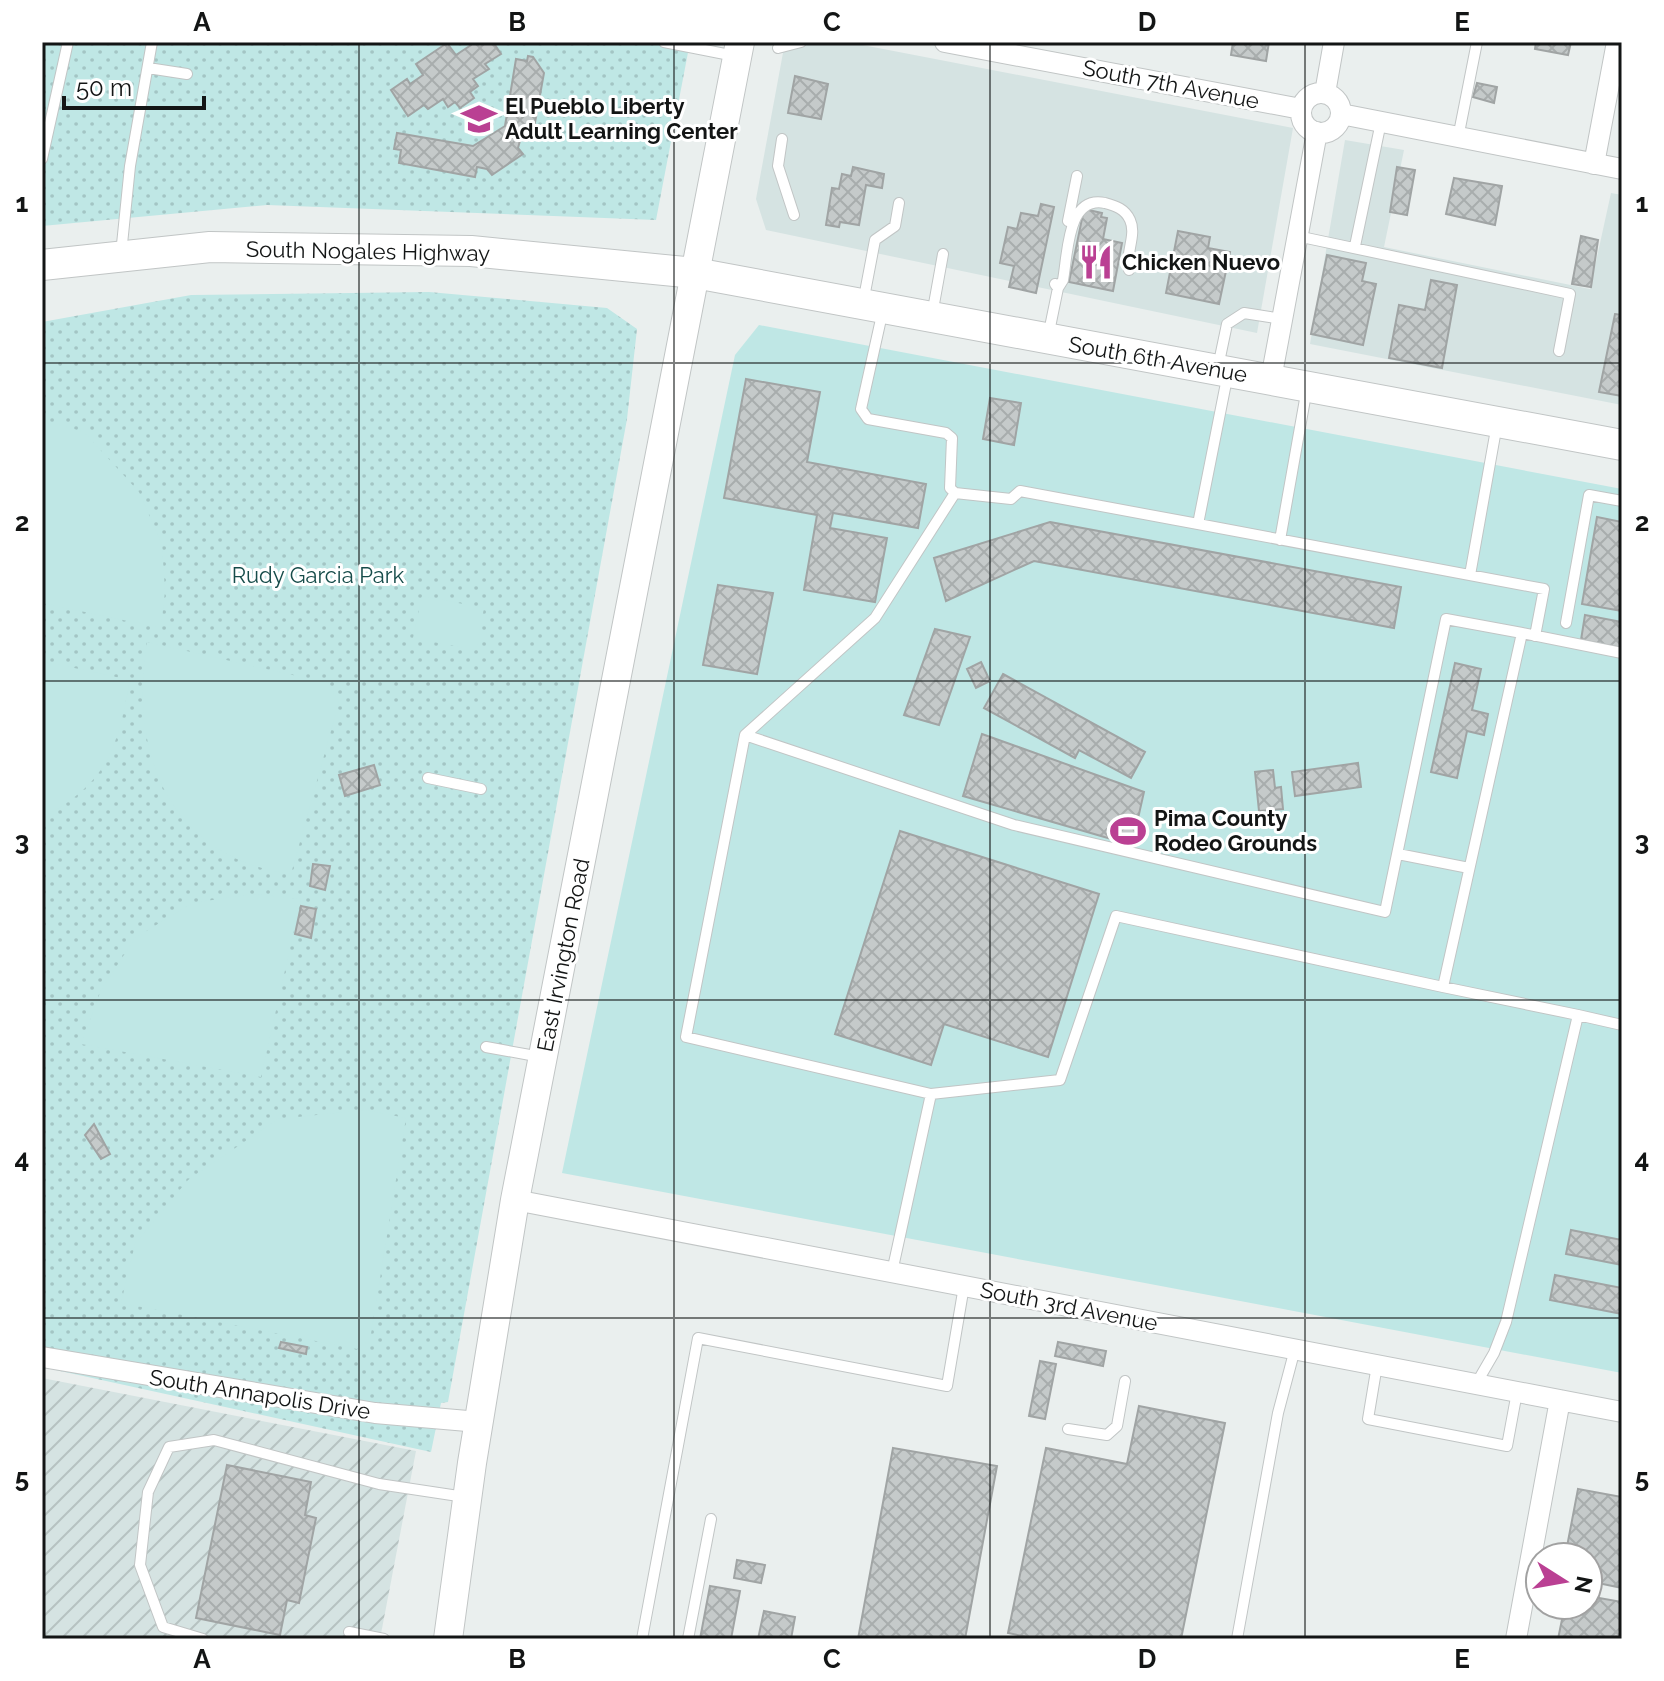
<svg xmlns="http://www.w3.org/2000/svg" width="1664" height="1681" font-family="Raleway,sans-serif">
	<defs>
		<pattern id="industrial-furrows" width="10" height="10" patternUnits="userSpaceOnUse" patternTransform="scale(2)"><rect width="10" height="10" fill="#d5e3e2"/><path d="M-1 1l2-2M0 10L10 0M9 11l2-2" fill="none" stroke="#b6c2c1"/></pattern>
		<pattern id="green-dots" width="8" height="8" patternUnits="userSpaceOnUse" patternTransform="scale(2)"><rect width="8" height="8" fill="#bfe7e5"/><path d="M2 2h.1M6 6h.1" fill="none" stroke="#a3c5c4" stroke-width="1.8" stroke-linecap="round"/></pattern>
		<pattern id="building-cross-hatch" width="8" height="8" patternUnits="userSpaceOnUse" patternTransform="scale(2)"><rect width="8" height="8" fill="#c5caca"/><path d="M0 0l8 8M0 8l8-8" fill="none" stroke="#a8adad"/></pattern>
	</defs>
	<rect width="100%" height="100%" fill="#eaefee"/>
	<path fill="#d5e3e2" d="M785,42H847L1293,128L1257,333L766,230L756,199Z
		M1345,140L1404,150L1384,247L1590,289L1611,193L1622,195V405L1310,344Z"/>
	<path fill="url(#industrial-furrows)" d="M42,1378L416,1451L380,1639H42Z"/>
	<path fill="url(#green-dots)" d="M42,42H690L656,220L267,205L42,226Z
		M429,292L607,308L637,329L627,419L448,1402L441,1403L431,1452L42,1367V322L191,295Z"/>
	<path fill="#bfe7e5" d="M759,325L1622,489V1373L562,1173L735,355Z
		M42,420L84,432L139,492L162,544L165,591L161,628L42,603Z
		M422,596L484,608L476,650L413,638Z
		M147,642L328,683L339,702L291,874C168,857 129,753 147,642Z
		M42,661L130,680C117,750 108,782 42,818Z
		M253,894L301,899L261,1077L81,1044L101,990L135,938L192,903Z
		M365,1110L406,1118L370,1340L357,1349L121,1303L135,1244L188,1180L278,1119Z"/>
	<path fill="url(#building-cross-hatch)" stroke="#a0a4a4" stroke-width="2" d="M470,42H493L501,54L485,64L489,69L473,79L478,86L470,92L474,98L460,108L455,102L448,107L443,99L428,109L424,105L408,116L391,90L407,79L410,84L423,75L416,64L447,43L456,55L471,45Z
		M1233,42H1269L1266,61L1231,55Z
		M1536,42H1571L1568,55L1535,49Z
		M528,56L533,57L544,73L532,139L521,137L518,148L523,154L492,175L487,169L477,167L475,177L399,163L401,150L394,149L397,133L473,146L505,126L516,59L527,61Z
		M795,76L828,84L821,119L788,113Z
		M1477,83L1497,87L1494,103L1473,97Z
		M853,167L884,174L882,188L866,185L859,225L840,222L839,227L826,225L832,188L839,189L842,174L851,176Z
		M1397,167L1415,170L1407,215L1390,212Z
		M1454,178L1502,186L1495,225L1446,214Z
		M1041,204L1054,207L1036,293L1009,287L1014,266L1000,263L1008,227L1017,229L1021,213L1038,216Z
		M1084,209L1102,213L1101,217L1107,218L1103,239L1122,243L1113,291L1069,282Z
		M1178,231L1210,237L1208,248L1230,252L1219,304L1166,293Z
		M1581,236L1598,240L1591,287L1572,284Z
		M1327,255L1366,263L1362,281L1376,284L1363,345L1311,334Z
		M1431,280L1457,285L1442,368L1389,358L1399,305L1425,310Z
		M1615,314L1622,315V396L1599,392Z
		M746,379L820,392L807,462L926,484L918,528L833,513L830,528L887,538L875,602L804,590L817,515L724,498Z
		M990,398L1021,403L1014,445L983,439Z
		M1597,517L1622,522V611L1582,604Z
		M1050,522L1401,587L1394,628L1034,561L946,601L934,558Z
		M718,585L773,593L757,674L703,665Z
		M1585,615L1622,622V648L1581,640Z
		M935,629L970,637L939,725L904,715Z
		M981,662L990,681L976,688L967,669Z
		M1455,663L1481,669L1472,710L1488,714L1484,735L1467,731L1457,778L1431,772Z
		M1003,674L1145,752L1131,778L1079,750L1075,758L984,708Z
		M982,734L1144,792L1132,845L963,796Z
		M1358,763L1361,787L1295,796L1292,772Z
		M374,765L380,785L345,796L339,775Z
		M1273,770L1275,788L1281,787L1283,809L1259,811L1255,772Z
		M900,831L1099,894L1048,1057L944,1024L931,1065L835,1034Z
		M313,864L330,866L325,890L310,886Z
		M301,906L316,909L311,938L295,934Z
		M94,1124L110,1154L101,1159L85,1135Z
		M1571,1230L1622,1240V1265L1566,1254Z
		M1555,1275L1622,1288V1314L1550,1300Z
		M281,1342L307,1347L306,1354L279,1348Z
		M1058,1342L1106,1351L1103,1366L1055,1356Z
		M1040,1361L1056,1364L1045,1419L1029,1416Z
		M1139,1406L1225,1423L1181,1639H1037L1008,1633L1046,1448L1127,1464Z
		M893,1448L997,1466L965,1639H858Z
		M227,1465L311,1482L305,1515L316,1518L299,1603L287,1600L280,1635L196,1618Z
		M1578,1489L1622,1497V1588L1588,1581V1557H1565Z
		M737,1560L765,1565L761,1583L734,1578Z
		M710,1586L740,1591L731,1639H700Z
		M1588,1596L1622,1602V1639H1558L1565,1605H1588Z
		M764,1611L795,1617L791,1639H758Z"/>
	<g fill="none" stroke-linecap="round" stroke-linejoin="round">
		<g stroke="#c1c5c5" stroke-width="12">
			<path id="lane" d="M664,42L735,56
				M778,48L801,42
				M148,68L187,74
				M1458,138L1477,42
				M782,139L778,166L794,215
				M42,159L68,42
				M1068,221L1077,176
				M1297,236L1570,294L1559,351
				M1355,246L1381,122
				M121,254L130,166L152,42
				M1058,288L1063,280C1068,253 1067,195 1105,203C1116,206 1125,209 1130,220C1137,235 1125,253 1129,270
				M863,303L875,240L895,226L899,203
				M883,310L861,409L868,419L946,433L952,438L950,488L955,493L1011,499L1020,491L1198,524
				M932,315L943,254
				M1048,337L1058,288L1055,284
				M1218,367L1227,324L1244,313L1282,319
				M1228,373L1198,524L1544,589L1535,636
				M1280,540L1307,388
				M1470,575L1497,424
				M1566,623L1589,495L1622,501
				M745,735L875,618L955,493
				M428,778L481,789
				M1398,854L1469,868
				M1578,1015L1443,987L1522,633L1622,653
				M486,1047L541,1057
				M931,1094L1060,1080L1116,916L1443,987
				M892,1272L931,1094L686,1037L745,735L1014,825L1385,912L1446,619L1522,633
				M1377,1365L1368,1419L1507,1446L1517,1392
				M1476,1384L1494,1353L1506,1322L1578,1015L1622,1025
				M1068,1429L1107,1435L1117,1426L1125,1381
				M349,1632L384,1639
				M203,1639L163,1627L140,1565L148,1492L169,1447L214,1440L379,1484L465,1497
				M642,1639L698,1338L947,1386L964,1286
				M688,1639L711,1519
				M1237,1639L1278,1413L1295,1349"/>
		</g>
		<g stroke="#c1c5c5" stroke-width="22">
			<path id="street" d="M945,42L1301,109
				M1325,93L1334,42
				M1301 113a20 20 0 1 1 40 0a20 20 0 1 1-40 0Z
				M1341,114L1622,169
				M1594,164L1617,42
				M1271,379L1317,132
				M515,1200L1622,1412
				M42,1357L375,1413L479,1422
				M1516,1639L1560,1400"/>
		</g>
		<g stroke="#c1c5c5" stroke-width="30">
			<path id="secondary" d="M448,1639L472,1463L515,1200L740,42"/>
		</g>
		<g stroke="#c1c5c5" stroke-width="32">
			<path id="primary" d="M42,265L210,247L471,251L695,273L1622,445"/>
		</g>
		<use href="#lane" stroke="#fff" stroke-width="10"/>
		<use href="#street" stroke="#fff" stroke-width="20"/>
		<use href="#secondary" stroke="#fff" stroke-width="28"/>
		<use href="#primary" stroke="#fff" stroke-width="30"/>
	</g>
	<path fill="none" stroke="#131515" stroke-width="2" stroke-opacity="0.55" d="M359,42V1639M674,42V1639M990,42V1639M1305,42V1639M42,363H1622M42,681H1622M42,1000H1622M42,1318H1622"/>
	<defs>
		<g id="university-bare" transform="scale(2.76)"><path d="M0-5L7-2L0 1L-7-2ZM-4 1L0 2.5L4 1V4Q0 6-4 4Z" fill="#ba4093" stroke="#fff" stroke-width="2.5" paint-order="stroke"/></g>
		<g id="restaurant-bare" transform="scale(2.76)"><path d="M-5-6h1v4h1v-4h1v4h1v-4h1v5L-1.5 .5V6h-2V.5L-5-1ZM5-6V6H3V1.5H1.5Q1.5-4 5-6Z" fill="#ba4093" stroke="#fff" stroke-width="2.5" paint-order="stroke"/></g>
		<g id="stadium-bare" transform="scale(2.76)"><path d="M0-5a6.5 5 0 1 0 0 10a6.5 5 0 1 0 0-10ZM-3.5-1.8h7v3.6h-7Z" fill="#ba4093" stroke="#fff" stroke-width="2.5" paint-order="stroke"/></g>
	</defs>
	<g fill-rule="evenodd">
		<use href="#university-bare" x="479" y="119"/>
		<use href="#restaurant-bare" x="1096" y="262"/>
		<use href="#stadium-bare" x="1128" y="831"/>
	</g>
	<g text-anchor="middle" stroke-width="6" stroke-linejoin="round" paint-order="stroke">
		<g font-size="22" fill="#131515" stroke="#fff">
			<text transform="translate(1171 84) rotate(11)" y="8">South 7th Avenue</text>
			<text transform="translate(368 251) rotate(1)" y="8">South Nogales Highway</text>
			<text transform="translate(1158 359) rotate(10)" y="8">South 6th Avenue</text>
			<text transform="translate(563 955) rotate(-79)" y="8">East Irvington Road</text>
			<text transform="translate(1069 1306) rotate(11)" y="8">South 3rd Avenue</text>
			<text transform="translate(260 1394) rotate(9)" y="8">South Annapolis Drive</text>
		</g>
		<g font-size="22" font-weight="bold" fill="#131515" stroke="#fff" text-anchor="start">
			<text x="505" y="114">El Pueblo Liberty<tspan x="505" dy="25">Adult Learning Center</tspan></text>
			<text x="1122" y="270">Chicken Nuevo</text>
			<text x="1154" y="826">Pima County<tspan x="1154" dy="25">Rodeo Grounds</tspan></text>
		</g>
		<g font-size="22" fill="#164c4a" stroke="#fff">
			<text x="318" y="583">Rudy Garcia Park</text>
		</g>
	</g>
	<rect width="1664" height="1681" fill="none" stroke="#ffffff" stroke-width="88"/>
	<g transform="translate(1564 1581) rotate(101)"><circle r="38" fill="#ffffff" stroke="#a1a1a1" stroke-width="2"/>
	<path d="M0-6L14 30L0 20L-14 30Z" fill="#ba4093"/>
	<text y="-12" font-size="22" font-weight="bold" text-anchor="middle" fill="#131515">N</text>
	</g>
	<path d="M64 96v12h140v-12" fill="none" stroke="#131515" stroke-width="4"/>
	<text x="76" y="96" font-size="24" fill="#131515" stroke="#ffffff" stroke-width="6" paint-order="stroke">50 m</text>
	<rect x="44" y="44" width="1576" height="1593" fill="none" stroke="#131515" stroke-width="3"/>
	<g font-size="26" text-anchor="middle" font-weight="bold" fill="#131515">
		<text x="202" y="31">A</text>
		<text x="517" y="31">B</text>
		<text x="832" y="31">C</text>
		<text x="1147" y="31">D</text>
		<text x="1462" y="31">E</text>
		<text x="22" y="212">1</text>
		<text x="1642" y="212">1</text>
		<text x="22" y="531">2</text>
		<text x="1642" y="531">2</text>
		<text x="22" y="850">3</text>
		<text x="1642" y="850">3</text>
		<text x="22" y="1168">4</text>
		<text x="1642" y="1168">4</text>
		<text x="22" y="1487">5</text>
		<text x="1642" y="1487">5</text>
		<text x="202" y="1668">A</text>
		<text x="517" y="1668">B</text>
		<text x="832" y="1668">C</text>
		<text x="1147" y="1668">D</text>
		<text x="1462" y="1668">E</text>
	</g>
</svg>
